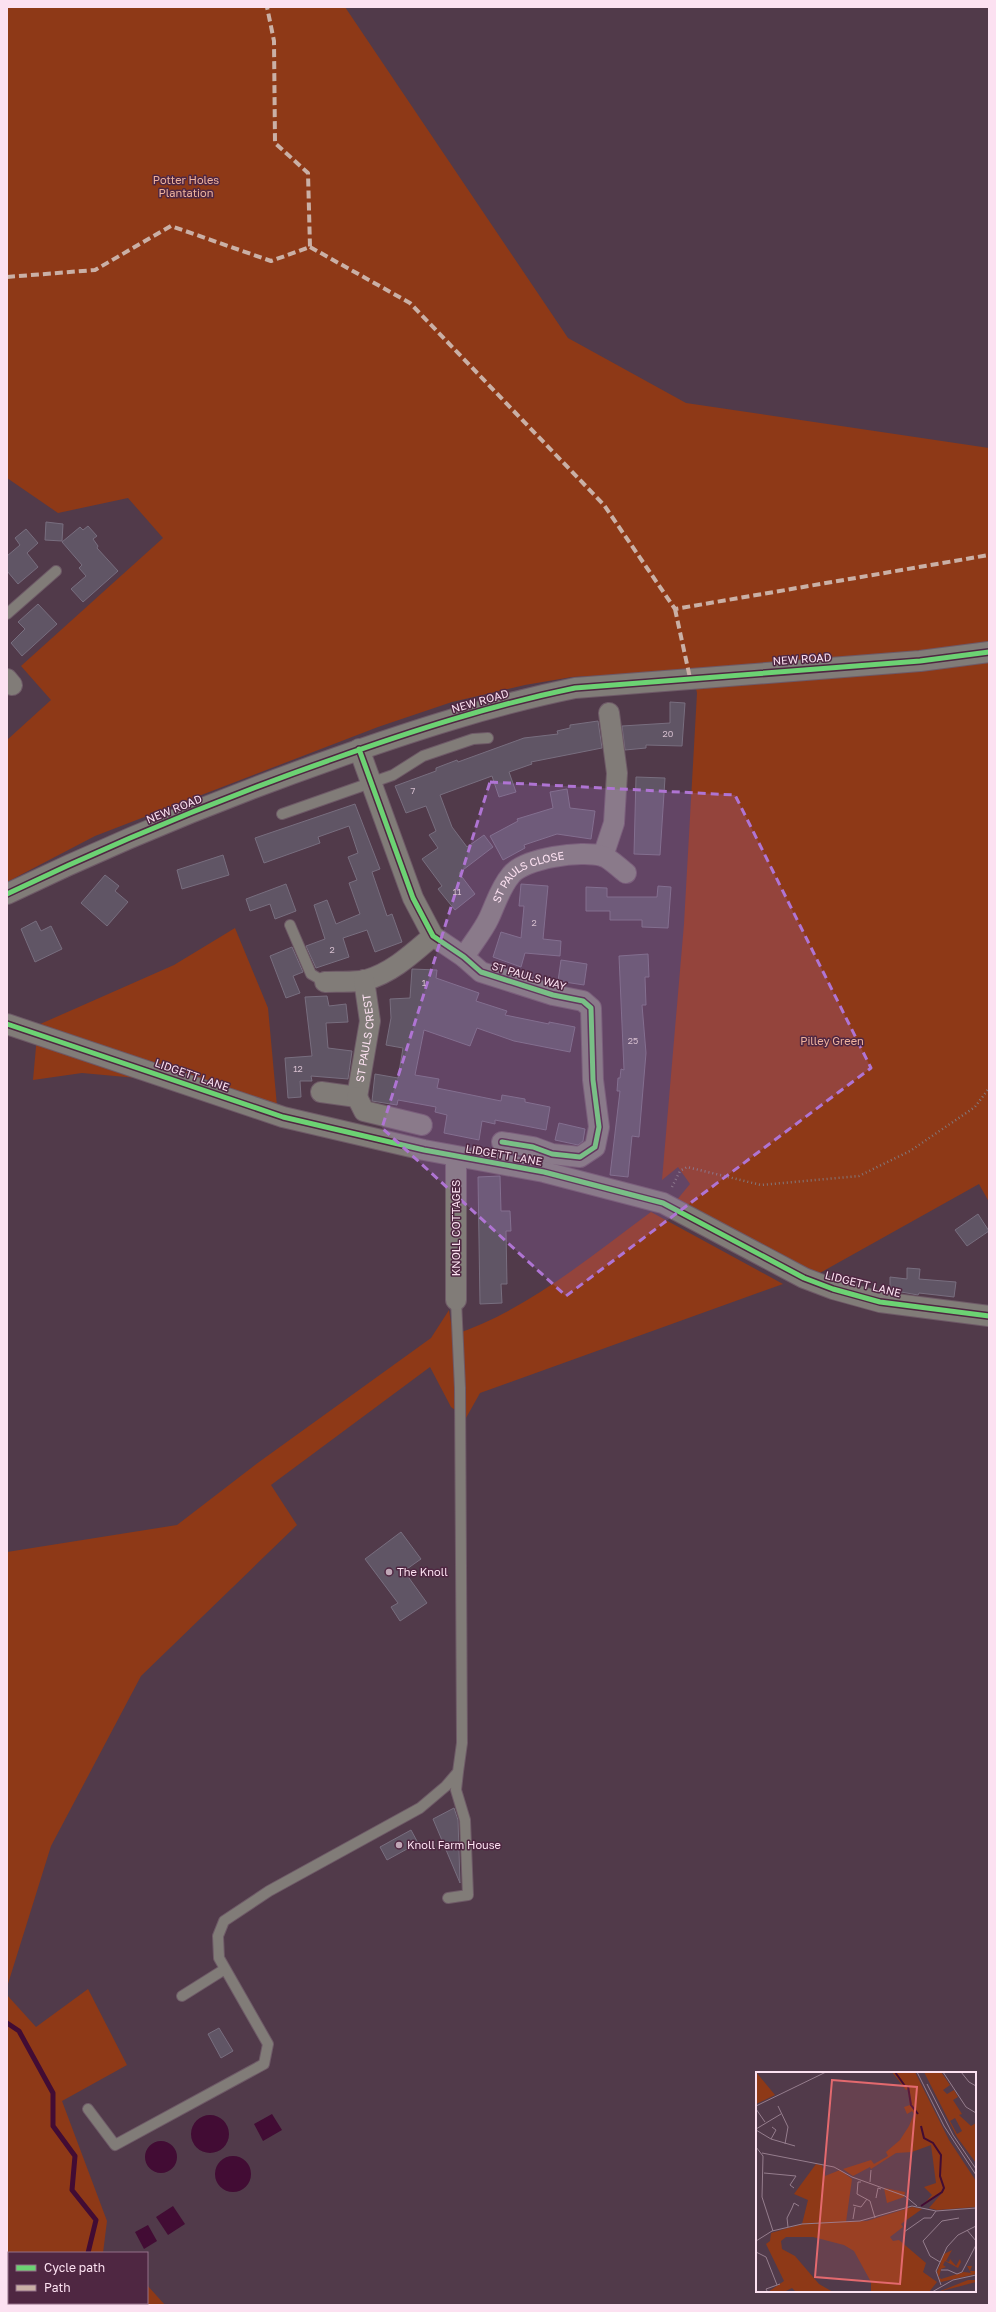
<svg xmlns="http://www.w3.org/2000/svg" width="996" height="2312" font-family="'Golos Text',sans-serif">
	<rect width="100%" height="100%" fill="#513a4a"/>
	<path fill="#8e3917" d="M7,7H345L568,338L686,403L989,448V1202L979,1184L818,1274L676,1201L690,1184L678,1167L662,1180L684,924L697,693L692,670L572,677L525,685L452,702L378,727L95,836L7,882V740L51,700L21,666L163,538L128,498L58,513L7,478Z
		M235,928L268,1008L277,1106L148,1079L82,1073L33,1080L38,1025L174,965Z
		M651,1212L783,1284L480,1393L466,1418L451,1407L430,1367L271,1485L297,1525L141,1676L51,1846L7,1987V1552L177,1525L259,1462L431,1338L449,1310L453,1335C528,1310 588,1258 651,1212Z
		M88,1989L127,2065L62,2101L107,2221L103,2253H9V2303H147V2285L165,2305H7V1995L36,2027Z"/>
	<path fill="#420c34" d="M272,2114L282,2130L263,2141L254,2124Z
		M191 2134a19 19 0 1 1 38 0a19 19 0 1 1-38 0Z
		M145 2157a16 16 0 1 1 32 0a16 16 0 1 1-32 0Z
		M215 2174a18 18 0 1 1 36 0a18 18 0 1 1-36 0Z
		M173,2206L185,2224L168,2235L156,2217Z
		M148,2225L157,2241L144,2249L135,2232Z"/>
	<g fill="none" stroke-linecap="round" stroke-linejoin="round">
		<path stroke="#420c34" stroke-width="5" d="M7,2023L19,2031L53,2093V2126L75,2156L72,2190L96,2220L88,2253
			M100,2303L101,2305"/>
	</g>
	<path fill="#605565" stroke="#786e7f" d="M46,522L63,524L62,541L45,540Z
		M88,526L97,536L93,539L98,546L97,548L118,571L83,602L71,589L86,576L79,568L82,565L62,542L80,527L83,530Z
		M26,529L38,543L27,553L38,567L18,584L7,571V556L20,545L15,538Z
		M38,604L57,624L22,656L11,643L25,629L18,622Z
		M670,702L685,703L682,746L646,745V748L625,750L622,726L670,723Z
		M598,721L602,748L531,762L532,764L509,772L516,792L499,797L492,776L440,795L452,827L467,847L484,835L493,847L459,873L475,894L455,910L438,889L442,886L422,859L438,848L429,835L436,831L426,806L406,813L395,786L436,771V768L457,760L458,762L524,738L558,734L557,731L570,728V725Z
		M636,777L665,778L660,855L634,854Z
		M567,789L570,808L595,811L591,839L557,834L524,845L525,848L503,860L490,836L518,821L517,819L553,808L550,792Z
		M355,804L380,869L372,872L387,916L392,914L402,942L375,952L367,930L343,938L349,957L316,968L306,946L325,939L314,905L327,900L336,924L360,914L349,883L357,880L348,857L358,853L349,826L318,837L320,843L264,863L255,838Z
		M223,855L229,875L182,889L177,870Z
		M105,875L119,886L115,891L128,902L107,926L81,903Z
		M286,884L296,911L275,919L270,904L250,911L246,899Z
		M521,884L548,886L543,939L561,941L560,956L525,953L521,967L493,957L501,932L521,938L524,906H519Z
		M658,886L671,887L668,928L642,927V920H610V911H586V887L607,888V897H657Z
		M36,921L41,931L51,926L62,949L35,962L21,929Z
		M292,947L303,972L293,976L300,993L286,998L270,956Z
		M648,954L649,977H645L646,1005H642L646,1053L639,1137L632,1136L628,1177L610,1175L620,1091H617L618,1078H620L621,1069L624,1070L619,956Z
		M561,960L587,964L584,985L558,981Z
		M412,969L437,970L436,978L479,993L476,1001L507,1011L505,1015L549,1024V1022L575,1027L570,1052L514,1041L477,1028L470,1046L424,1030L415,1075L439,1079L437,1088L501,1101L502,1095L525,1099V1102L550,1107L546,1130L495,1120V1124L482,1121L479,1140L444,1133L447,1115L435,1112L436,1107L398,1100L397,1105L372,1101L375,1074L398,1078L403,1048L386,1045L391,1018L390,999L410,998Z
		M327,996L329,1006L346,1004L348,1022L326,1023L328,1048L352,1051L348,1079L311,1076L312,1081H300L301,1097L288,1098L285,1058L312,1056L305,997Z
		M559,1123L585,1129L583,1141L578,1145L555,1140Z
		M500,1176L501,1211H510L511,1231H506L507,1284H501L502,1303L480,1304L478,1177Z
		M978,1214L989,1231L967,1246L955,1230Z
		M907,1268L920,1269L919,1279L956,1282L954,1297L919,1293L918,1295L890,1290V1277L907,1279Z
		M401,1532L421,1559L404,1571L427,1603L400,1621L391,1607L398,1603L365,1559Z
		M454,1808L458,1820L460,1883L433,1819Z
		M411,1830L418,1843L387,1860L380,1847Z
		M219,2028L233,2051L221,2058L208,2034Z"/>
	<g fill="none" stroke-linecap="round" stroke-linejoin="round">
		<g stroke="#6e5a67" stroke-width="12">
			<path id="lane" d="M7,614L56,571
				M282,814L393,775L423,756L473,739L488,738
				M290,925L311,974L325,982
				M448,1898L468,1895L465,1820L456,1790L458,1772
				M182,1996L225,1969
				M88,2109L115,2145L264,2064L268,2044L219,1958L218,1936L224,1921L269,1891L420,1808L446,1786L458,1772L462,1743L460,1388L456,1300"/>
		</g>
		<g stroke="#6e5a67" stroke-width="22">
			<g id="street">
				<path d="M7,679L12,685"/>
				<path d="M359,749L413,898L433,936L464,957L481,972L553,995L583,1001L591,1008L593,1080L599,1127L595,1147L580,1157L552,1154L533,1147L502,1142"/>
				<path d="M603,856L614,823L617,773L609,713"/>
				<path d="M7,894C113,843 222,798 333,759C412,731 492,705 575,688L920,661L989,652"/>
				<path id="s1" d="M464,957C472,944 483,931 489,918C496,903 500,888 511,875C524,858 582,850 602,856C610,858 619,868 626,873"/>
				<path d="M325,982C338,981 353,983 366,980C392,973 413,953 433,936"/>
				<path d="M7,1024L283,1117L424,1150L544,1172L663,1203L804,1278L833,1289L880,1302L989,1316"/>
				<path id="s2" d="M321,1092L357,1097L370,1021L364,980"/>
				<path d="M357,1097L364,1111L422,1125"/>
				<path d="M456,1157V1300"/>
			</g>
		</g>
		<path stroke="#83787b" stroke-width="2.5" stroke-dasharray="1 3" stroke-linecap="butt" d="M672,1187L680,1171L687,1167L761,1185L859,1176L910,1151L975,1107L989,1088"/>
		<use href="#lane" stroke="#817c78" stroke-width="10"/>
		<use href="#street" stroke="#817c78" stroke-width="20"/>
		<path stroke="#cab0a6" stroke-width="4" stroke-dasharray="8 4" stroke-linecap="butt" d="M310,247L410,303L604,505L675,609L989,555
			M7,277L95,270L171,226L271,261L310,247L308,173L275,143L274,41L267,7
			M675,609L690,678"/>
		<g stroke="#4f2742" stroke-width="8">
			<path id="cycleway" d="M359,749L413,898L433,936L464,957L481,972L553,995L583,1001L591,1008L593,1080L599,1127L595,1147L580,1157L552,1154L533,1147L502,1142
				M7,894C113,843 222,798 333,759C412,731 492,705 575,688L920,661L989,652
				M7,1024L283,1117L424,1150L544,1172L663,1203L804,1278L833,1289L880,1302L989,1316"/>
		</g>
		<use href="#cycleway" stroke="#6cd273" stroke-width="5"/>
	</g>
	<path fill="#af74d3" fill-opacity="0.2" stroke="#af74d3" stroke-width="3" stroke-dasharray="8 5" stroke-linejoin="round" d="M490,782L735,795L871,1068L566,1296L382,1128Z"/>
	<g fill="#c0a7b7" stroke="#4f2742" stroke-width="1.5">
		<circle cx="389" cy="1572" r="4"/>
		<circle cx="399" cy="1845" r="4"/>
	</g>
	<g text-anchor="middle" stroke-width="3" stroke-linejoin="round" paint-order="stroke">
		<g font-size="9" fill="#d5bece">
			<text x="668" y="737">20</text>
			<text x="413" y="794">7</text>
			<text x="457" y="895">11</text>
			<text x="534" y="926">2</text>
			<text x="332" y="953">2</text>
			<text x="424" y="986">1</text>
			<text x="633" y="1044">25</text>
			<text x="298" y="1072">12</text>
		</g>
		<g font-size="11" fill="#efb39d" stroke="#4f2742">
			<text x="186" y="184">Potter Holes<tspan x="186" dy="13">Plantation</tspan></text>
			<text x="832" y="1045">Pilley Green</text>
		</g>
		<g font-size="11" fill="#fce1f1" stroke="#4f2742">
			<text transform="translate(802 659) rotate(-4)" y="4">NEW ROAD</text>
			<text transform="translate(480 701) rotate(-16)" y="4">NEW ROAD</text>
			<text transform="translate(174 809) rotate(-22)" y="4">NEW ROAD</text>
			<text dy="4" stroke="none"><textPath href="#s1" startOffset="108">ST PAULS CLOSE</textPath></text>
			<text transform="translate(529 976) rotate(16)" y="4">ST PAULS WAY</text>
			<text dy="4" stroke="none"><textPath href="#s2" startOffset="96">ST PAULS CREST</textPath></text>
			<text transform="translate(192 1075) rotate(19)" y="4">LIDGETT LANE</text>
			<text transform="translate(504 1155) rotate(10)" y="4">LIDGETT LANE</text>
			<text transform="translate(456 1228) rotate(-90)" y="4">KNOLL COTTAGES</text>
			<text transform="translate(863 1284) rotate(14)" y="4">LIDGETT LANE</text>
		</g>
		<g font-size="11" fill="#fce1f1" stroke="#4f2742" text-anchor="start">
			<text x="397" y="1576">The Knoll</text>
			<text x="407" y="1849">Knoll Farm House</text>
		</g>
	</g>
	<g transform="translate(756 2072)">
		<rect width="220" height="220" fill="#513a4a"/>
		<path d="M0,0L19,23L0,32ZM136,0H159L193,68L220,109V135L181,138L173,136L186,121L166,134L176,123L168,115L180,111L175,73L156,80L140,81L115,97L114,95L97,104L87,97L115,88L118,92L132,84L130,80L144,68L153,54L158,42L156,39L151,42L148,35L154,33L152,17L150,18ZM168,0H185L194,13L187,18L191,22L198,18L202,25L197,28L206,42L203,43L215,54L220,51V91L201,65ZM199,46L206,59L201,62L194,49ZM60,92L66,93L69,104L84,98L96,107L90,150L111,149L156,135L166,137L145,152L147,155L134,165L137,169L143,168L170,191L167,200L181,210L173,220H115V210L98,179L88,173L57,165H30L25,169L26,177L39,184L63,212L77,220H40L36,216L28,220H12L28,209L10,172L14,169L15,161L46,152L52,128L38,122ZM128,116L149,120L148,125L131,131ZM196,178L190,189L193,190L194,187L200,194L204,187L205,190L202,196L189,189L187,193L190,195L185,197L183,205L185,207L208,200L215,201L211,194H216L214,199H220V202L185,210L184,209L181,200L188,182ZM212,208H220V210L182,220Z" fill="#8e3917" fill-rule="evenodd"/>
		<path fill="none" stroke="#420c34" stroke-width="2" d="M139,0L149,14H152L155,33L162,42M165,134L186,120L188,116L184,104L185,83L177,71L168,66L165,54"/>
		<path fill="none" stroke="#957d8d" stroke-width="1" d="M161,0L188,54L220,103M187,0L210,35L220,41M205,0L213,10L220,14M171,12L197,63L220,97M0,34L70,0M22,34L32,55L29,72M0,37L9,50M0,57L25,42M0,58L15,67L39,74M15,67L20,58L16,55M0,75L7,84L6,125L17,159M6,81L78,95L96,105L149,124L161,134M8,101L40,104L34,113L38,116M105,110H102L101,122L114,129L119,146M114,110L115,98M120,126L122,116L125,117M97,133L105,135L111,127M97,147L99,135M32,155L31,146L36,136L38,131L43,134M211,158L220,169M148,160L168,146H175L180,139M0,169L16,159L46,152L104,149L156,134L180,139L220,136M0,180L10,185L21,213M184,190L174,184L167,169L186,149L203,146M185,198H192L201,202L206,200L220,173M185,213L180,199L191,175L202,163L220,154M11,219L10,217L24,212M176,220L197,208L220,203"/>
		<path fill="#e3696e" fill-opacity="0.15" stroke="#e3696e" stroke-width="2" d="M76,8L161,15L144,212L59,205Z"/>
		<rect width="220" height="220" fill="none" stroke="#fce1f1" stroke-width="2"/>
	</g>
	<rect width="996" height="2312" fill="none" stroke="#fce1f1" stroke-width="16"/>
	<rect x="8" y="2252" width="140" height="52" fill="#4f2742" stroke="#947188"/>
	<rect x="16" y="2265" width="20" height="6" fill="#6cd273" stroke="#947188"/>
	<text x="44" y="2272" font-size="12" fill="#fce1f1">Cycle path</text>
	<rect x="16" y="2285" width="20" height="6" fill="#cab0a6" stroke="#947188"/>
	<text x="44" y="2292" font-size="12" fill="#fce1f1">Path</text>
</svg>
